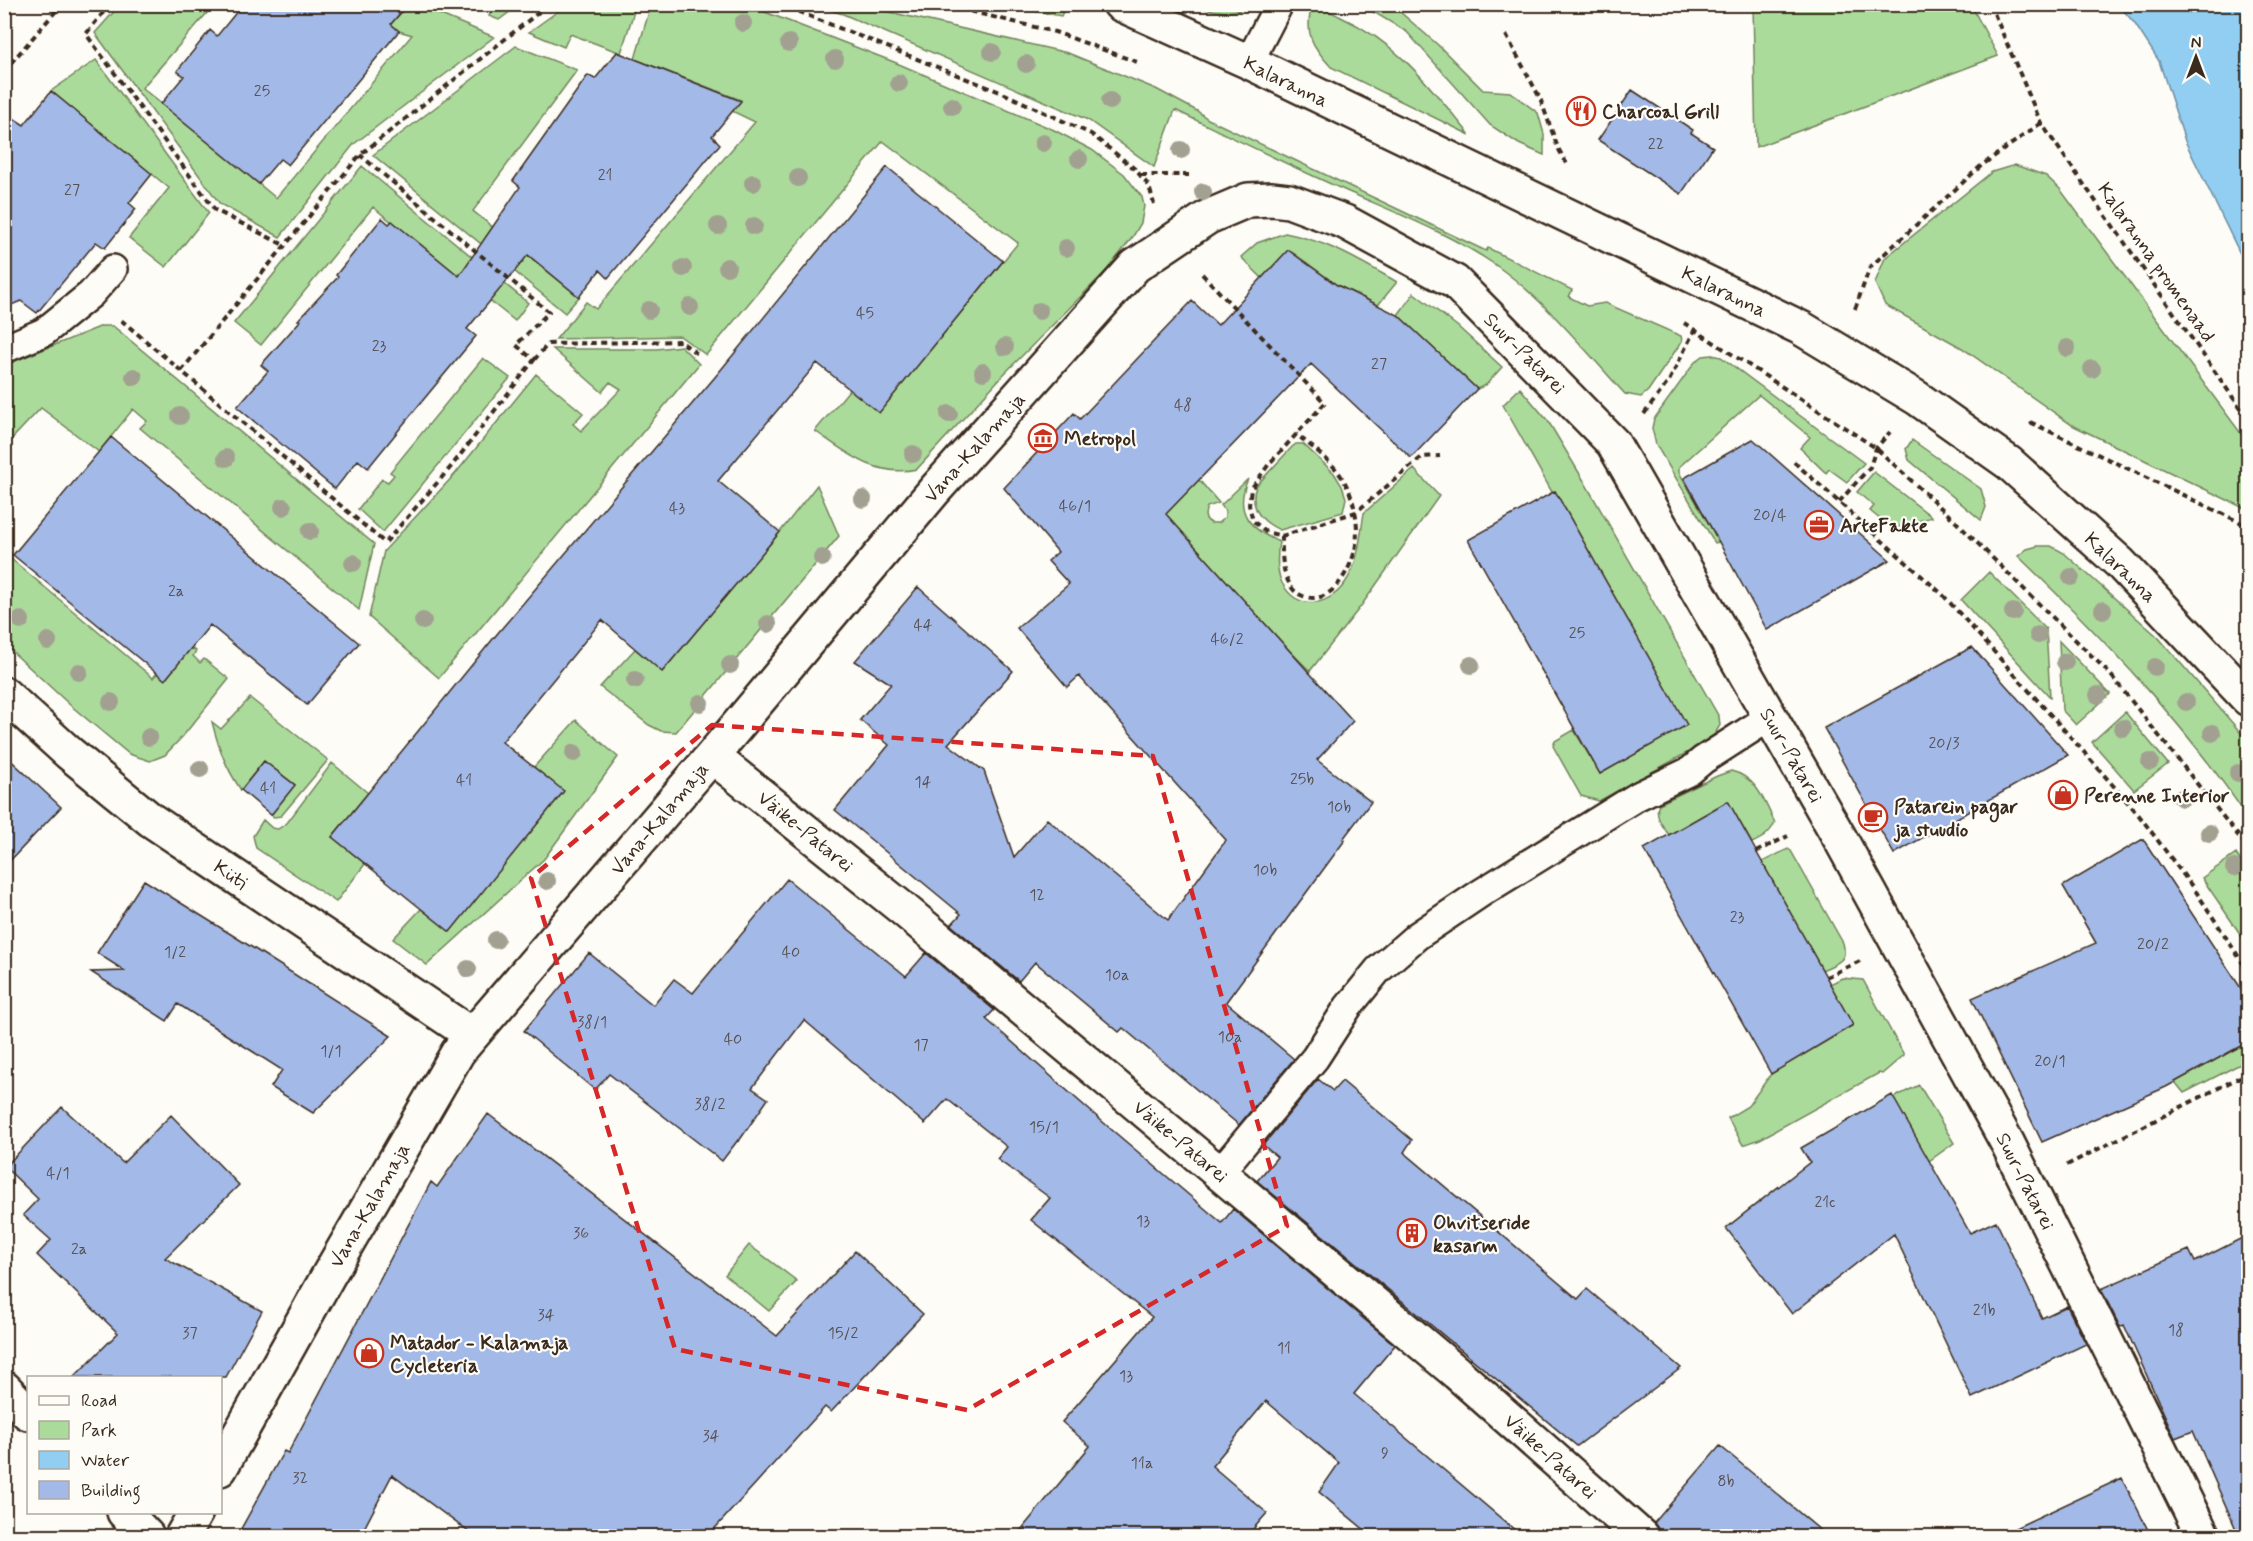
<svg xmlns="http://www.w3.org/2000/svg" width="2253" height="1541" font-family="Mynerve,sans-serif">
	<rect width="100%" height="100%" fill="#fdfcf7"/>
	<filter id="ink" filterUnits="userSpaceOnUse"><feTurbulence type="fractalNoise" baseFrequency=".0167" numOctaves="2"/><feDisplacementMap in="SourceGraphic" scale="12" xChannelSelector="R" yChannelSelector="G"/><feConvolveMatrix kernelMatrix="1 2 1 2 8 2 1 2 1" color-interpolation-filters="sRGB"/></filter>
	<g filter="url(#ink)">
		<path fill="#abdb9b" stroke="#73825c" stroke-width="1.5" d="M568,4L636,5L621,53L570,34L564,47L529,32Z
			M120,5H214L142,88L276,198L412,35L399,31L391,24L408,5H417L494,37L354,144L280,237L220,204L95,33Z
			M493,5V4L519,5L499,20L489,16Z
			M651,5H747L894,62L1054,130L1092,150L1124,174L1142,197L1144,206L1141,223L1132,238L1107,270L1004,374L917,469C876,478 847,453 815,431L850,389L879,412L1018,243L883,141L706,355L680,336L556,339L586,302L596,309L755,122L732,111L741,100L635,59Z
			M814,5H859L1068,53L1156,89L1197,111L1208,119L1486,251L1488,248L1572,290L1569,297L1587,306L1605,303L1681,336L1682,341L1648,391L1641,397L1625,394C1584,349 1546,301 1497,266C1452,235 1401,215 1351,193C1292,167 1233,138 1175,110L1154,167L1088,120L843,14Z
			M999,5H1046L1063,12L1061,16Z
			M1196,5L1251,4V5C1235,15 1213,13 1196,5Z
			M1312,5C1322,6 1332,13 1341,17C1401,45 1430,87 1470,135L1331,67C1312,46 1304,34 1312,5Z
			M1362,5H1392L1438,45L1483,90L1510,92L1538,113L1544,134V155L1519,144L1490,125L1407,32Z
			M1753,5H1971L1998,56L1756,147Z
			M516,46L577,70L473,211L579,297L565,313L373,155Z
			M96,60L209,213L166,267L129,238L169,188L51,91Z
			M2015,165L2046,176L2060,189L2248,443V510L2072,425L1962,348L1885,305L1875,283L1885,258L1992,172Z
			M362,166L528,303L515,321L373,207L261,345L234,323Z
			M1285,233C1330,242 1358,260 1397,282L1378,305L1337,285L1289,250L1262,278L1241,257L1257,243Z
			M1414,293L1457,326L1502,367L1486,385L1477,389L1398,315Z
			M102,326H113L374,544L359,610L140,428L147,421L133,409L99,452L41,408L5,446V365Z
			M681,346L699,364L439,678L369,617L384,551L456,473L536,374L583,413L573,424L581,431L621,389L610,382L602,392L553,349H657Z
			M1712,355L1721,357L1864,463L1847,482L1829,469L1826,473L1800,448L1810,437L1759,395L1679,467V472L1719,542L1715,543L1656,445L1652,428L1654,419L1695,362L1703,356Z
			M483,358L510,378L383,532L358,509L382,479L388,482L394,475L390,472Z
			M1520,388L1548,421L1584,481L1719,717L1720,725L1712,739L1599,801L1581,796L1553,746L1555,741L1574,730L1600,774L1686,725L1555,491L1552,492L1503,405Z
			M1912,440L1981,489L1986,507L1981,520L1909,460L1906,449Z
			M1296,444H1303L1334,473L1342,486L1346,498L1343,512L1280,530C1260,521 1249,507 1256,486L1292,447Z
			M1414,469L1439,496L1361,606L1310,671L1289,650L1151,499L1199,480L1219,503L1207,507C1204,515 1204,519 1211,523H1218L1225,517V511L1221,505L1248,479C1233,512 1250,529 1279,542C1277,555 1276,571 1282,583C1297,611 1328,607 1345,583C1359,563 1360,537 1364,513Z
			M1874,472L1932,517L1892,529L1870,511L1874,506L1857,492Z
			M817,485L839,536L676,732L661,731L649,725L600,687L635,649L663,671L780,532Z
			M2038,546H2051L2064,553L2158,637L2248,741V818C2183,721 2101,636 2018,556L2027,549Z
			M4,547L13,555L10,558L153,678L157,673L165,680L191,648L196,651L193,656L200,663L204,659L229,679L183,736L165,755L150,761L129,754L70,705L5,645Z
			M1989,572L2046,629L2050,697L1961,600Z
			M2059,641L2110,694L2076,725L2062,710Z
			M250,698L328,760L281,816L274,817L271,815L295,785L264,761L241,790C225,766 219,749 212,722L221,729Z
			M2125,712L2168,764L2134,790L2092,742Z
			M576,720L618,757L544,859L427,965L393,939L421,909L450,931L563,792L534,767Z
			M332,763L368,793L332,837L365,864L336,902L256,848L253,836L263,820L272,828L278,829L287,823Z
			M1731,771C1757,777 1764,801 1775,823C1769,834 1763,838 1752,843L1728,801L1669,835C1662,825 1654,816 1659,804L1717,776Z
			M1788,849L1791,851L1843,943C1848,962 1837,963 1822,970L1762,862Z
			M2236,854L2248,873V938L2245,941L2202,878Z
			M1842,978L1863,980L1904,1055L1882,1074L1879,1073L1760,1139L1743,1145L1728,1118L1748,1106L1771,1074L1852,1026L1830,984Z
			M2248,1042V1060L2184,1093L2175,1082Z
			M1919,1085L1954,1143L1929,1161L1893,1098Z
			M749,1245L797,1281L769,1311L725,1275Z"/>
		<path fill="#91cef1" stroke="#6f8c9d" stroke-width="1.5" d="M2119,5H2248V270L2185,141L2159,61L2135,24Z"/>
		<path fill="#a3b9e7" stroke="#3b2a1e" stroke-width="1.5" d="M243,4H408L391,24L399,31L288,165L280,159L259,184L161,104L184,76L177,71L210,30L217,36Z
			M617,52L741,101L712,136L720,144L608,278L600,270L579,297L528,255L467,329L476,336L419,405L368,468L358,460L335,489L237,407L268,371L261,365L300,321L298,320L338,277L336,275L382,218L389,224L392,221L459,276L520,187L513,181L588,75L595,79Z
			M1632,90L1693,130L1691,133L1713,147L1681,194L1598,140Z
			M51,91L152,174L129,203L136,209L105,248L96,242L37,313L21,301L4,308V112L24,125Z
			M887,167L1003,261L879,413L817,363L718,481L780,532L662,672L602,620L502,742L564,791L450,932L332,837L497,634L715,377Z
			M1288,250L1337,285L1398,315L1477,389L1411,458L1311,364L1166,514L1353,721L1317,760L1371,802L1343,839L1345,840L1226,1002L1294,1059L1239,1125L1123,1028L1119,1032L1035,962L1019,981L951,925L961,914L835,810L889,745L860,720L891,684L855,661L918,587L1013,671L948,744L984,771L1014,857L1047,819L1168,920L1226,840L1079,676L1067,687L1017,628L1069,584L1048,561L1058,552L1004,488L1074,413L1080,419L1192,301L1218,325Z
			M111,437L359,643L307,705L210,625L165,680L13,555Z
			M1753,439L1890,560L1767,630L1684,478Z
			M1555,491L1687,725L1600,774L1468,540Z
			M1972,647L2068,755L1894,854L1824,728Z
			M4,754L61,807L4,867Z
			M264,761L295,785L271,815L241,790Z
			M1728,801L1853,1025L1771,1074L1644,849Z
			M2143,839L2248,999V1042L2166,1087L2042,1142L1972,998L2096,943L2063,886Z
			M787,879L906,976L926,953L994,1010L986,1019L1112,1130L1222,1223L1233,1209L1395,1345L1354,1394L1522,1536H1372L1319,1492L1339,1463L1266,1401L1212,1466L1267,1513L1247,1536H1016L1090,1446L1062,1422L1152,1317L1031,1220L1050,1198L997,1159L1007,1147L947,1099L925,1124L804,1020L752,1088L768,1099L739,1141L738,1140L722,1161L609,1074L595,1090L524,1031L589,953L653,1005L674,979L693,993Z
			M144,880L253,948L391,1036L313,1113L271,1087L282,1070L206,1022L178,1004L167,1021L91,972L125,971L97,953Z
			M1318,1079L1333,1091L1342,1081L1412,1140L1404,1152L1578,1299L1587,1289L1681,1368L1577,1446L1257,1181L1277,1157L1263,1145Z
			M1892,1095L1970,1233L1996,1221L2042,1318L2067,1306L2086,1344L1972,1398L1894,1234L1792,1314L1726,1228L1810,1162L1801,1148Z
			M62,1107L123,1163L171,1115L239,1185L165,1258L262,1311L226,1377H74L118,1333L37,1255L51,1240L23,1215L38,1199L5,1167Z
			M488,1114L777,1336L855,1251L923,1314L831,1412L825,1407L708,1536H474L392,1475L360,1536H237L284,1451L288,1453L431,1182L437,1187Z
			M2248,1235V1536H2239L2193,1431L2175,1438L2124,1325L2120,1327L2101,1289L2189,1250L2195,1262Z
			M1720,1446L1827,1536H1659V1530L1654,1523Z
			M2122,1478L2151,1536H1998Z"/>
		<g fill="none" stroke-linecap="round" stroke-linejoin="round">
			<g stroke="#3b2a1e" stroke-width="32">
				<path id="service" d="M1249,62L1279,4
					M4,349L44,332L91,294L113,269
					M1219,1173L1315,1058L1348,1007L1378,970L1417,936L1481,893L1638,796L1690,771L1703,760L1770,717"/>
			</g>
			<g stroke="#3b2a1e" stroke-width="38">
				<path id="minor" d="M4,694L69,753L151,820L472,1035
					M712,756L903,909L1219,1173L1457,1373L1641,1536
					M4,1388L28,1413
					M220,1469L328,1276L458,1052L712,756L934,491L1135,266L1208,217L1248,200L1272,199L1289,201L1345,222L1455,282L1613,443L1842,842L2008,1144L2203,1536
					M124,1512L147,1536
					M182,1536L196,1512"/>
			</g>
			<g stroke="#3b2a1e" stroke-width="38">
				<path id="tertiary" d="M1120,4L1249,62L1801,328L1917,398L2009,463L2120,563L2248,699"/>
			</g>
			<path stroke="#3b2a1e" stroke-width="4" stroke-dasharray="6 4.5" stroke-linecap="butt" d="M110,4L86,34L215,210L284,245
				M779,4L1005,94L1091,134L1135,169L1149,186L1154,204
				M940,4L1055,32L1137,62
				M1990,4L2041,123L2248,419
				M1506,35L1540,98L1558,148L1568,166
				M4,71L62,4
				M1141,175H1190
				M1202,274L1325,403L1269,464L1251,489L1249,505L1253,521L1266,532L1282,536L1356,512L1422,457L1440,456
				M1855,309L1870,267L1982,165L2041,123
				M121,320L385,543L450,468L534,360L516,345L549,312L360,155
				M1684,323L1876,448L1952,518L2110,674L2248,848
				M534,360L548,344L680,341L700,356
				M181,371L360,155L549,4
				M1644,414L1669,381L1695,329
				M2030,422L2248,526
				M1794,462L1943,595L2083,751L2138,814L2197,893L2248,971
				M1839,502L1870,467L1876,448L1890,432
				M1282,536C1282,550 1281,567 1288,581C1292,589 1295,593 1303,596C1330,607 1350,571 1355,550C1360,526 1355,499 1343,479C1331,460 1313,448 1296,434
				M1756,852L1788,836
				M1826,977L1860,961
				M2067,1165L2248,1073"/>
			<use href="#service" stroke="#fdfcf7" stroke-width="27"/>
			<use href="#minor" stroke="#fdfcf7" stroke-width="33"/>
			<use href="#tertiary" stroke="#fdfcf7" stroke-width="33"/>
		</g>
		<g fill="#a2a191">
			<circle cx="743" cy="23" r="9"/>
			<circle cx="789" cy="43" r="9"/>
			<circle cx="992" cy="52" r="9"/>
			<circle cx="835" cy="59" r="9"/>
			<circle cx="1026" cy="64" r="9"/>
			<circle cx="899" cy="83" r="9"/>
			<circle cx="1110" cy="101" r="9"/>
			<circle cx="952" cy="106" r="9"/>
			<circle cx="1043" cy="143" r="9"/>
			<circle cx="1181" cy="150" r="9"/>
			<circle cx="1079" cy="159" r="9"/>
			<circle cx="798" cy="178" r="9"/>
			<circle cx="753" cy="183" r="9"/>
			<circle cx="1203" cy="192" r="9"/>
			<circle cx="718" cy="226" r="9"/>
			<circle cx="754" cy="226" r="9"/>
			<circle cx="1066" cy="248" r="9"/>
			<circle cx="727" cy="267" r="9"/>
			<circle cx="683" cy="268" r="9"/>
			<circle cx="690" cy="307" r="9"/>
			<circle cx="649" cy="310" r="9"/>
			<circle cx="1039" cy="311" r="9"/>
			<circle cx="1005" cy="347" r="9"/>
			<circle cx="2067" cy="348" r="9"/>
			<circle cx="2092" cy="369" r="9"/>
			<circle cx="983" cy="372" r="9"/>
			<circle cx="134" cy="377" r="9"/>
			<circle cx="949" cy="414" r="9"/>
			<circle cx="180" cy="416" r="9"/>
			<circle cx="913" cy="454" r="9"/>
			<circle cx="226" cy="458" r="9"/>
			<circle cx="863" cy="499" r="9"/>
			<circle cx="283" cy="507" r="9"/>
			<circle cx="310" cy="531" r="9"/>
			<circle cx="822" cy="558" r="9"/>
			<circle cx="353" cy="563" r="9"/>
			<circle cx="2071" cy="577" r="9"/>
			<circle cx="2103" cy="610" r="9"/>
			<circle cx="2013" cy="612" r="9"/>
			<circle cx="21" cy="620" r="9"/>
			<circle cx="423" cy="621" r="9"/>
			<circle cx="768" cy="624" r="9"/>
			<circle cx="2038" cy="635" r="9"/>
			<circle cx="48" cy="641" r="9"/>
			<circle cx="2065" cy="662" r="9"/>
			<circle cx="730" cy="665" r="9"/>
			<circle cx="1471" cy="665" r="9"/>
			<circle cx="2155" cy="667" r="9"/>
			<circle cx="79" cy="672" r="9"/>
			<circle cx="635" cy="680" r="9"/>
			<circle cx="2098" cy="695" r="9"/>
			<circle cx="111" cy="702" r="9"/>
			<circle cx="2186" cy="702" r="9"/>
			<circle cx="700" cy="703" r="9"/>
			<circle cx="2123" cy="728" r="9"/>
			<circle cx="2212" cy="733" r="9"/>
			<circle cx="149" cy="737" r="9"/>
			<circle cx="574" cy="753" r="9"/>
			<circle cx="2150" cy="762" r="9"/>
			<circle cx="200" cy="769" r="9"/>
			<circle cx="2238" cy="773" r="9"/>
			<circle cx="2182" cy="798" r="9"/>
			<circle cx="2209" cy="833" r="9"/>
			<circle cx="2234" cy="868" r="9"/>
			<circle cx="547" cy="881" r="9"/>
			<circle cx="496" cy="940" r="9"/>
			<circle cx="468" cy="969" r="9"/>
		</g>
	</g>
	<path fill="none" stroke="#d62828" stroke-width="4.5" stroke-dasharray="12 8" stroke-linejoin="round" d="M712,725L1153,756L1287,1226L967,1410L675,1349L531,878Z"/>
	<defs>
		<g id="restaurant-ring" transform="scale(1.5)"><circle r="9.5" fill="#fdfcf7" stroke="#c8321e" stroke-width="1.5"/><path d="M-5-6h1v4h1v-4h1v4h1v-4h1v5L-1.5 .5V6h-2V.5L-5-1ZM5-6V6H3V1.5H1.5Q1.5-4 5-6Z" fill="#c8321e"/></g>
		<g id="museum-ring" transform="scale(1.5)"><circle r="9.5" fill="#fdfcf7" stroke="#c8321e" stroke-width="1.5"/><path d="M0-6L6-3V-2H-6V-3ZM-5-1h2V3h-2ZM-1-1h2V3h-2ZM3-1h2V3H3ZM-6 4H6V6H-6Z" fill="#c8321e"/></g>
		<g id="office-ring" transform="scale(1.5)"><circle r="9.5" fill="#fdfcf7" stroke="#c8321e" stroke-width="1.5"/><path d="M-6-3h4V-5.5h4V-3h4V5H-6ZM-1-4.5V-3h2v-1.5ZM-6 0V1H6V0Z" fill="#c8321e"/></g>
		<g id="shop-ring" transform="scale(1.5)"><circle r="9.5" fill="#fdfcf7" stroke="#c8321e" stroke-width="1.5"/><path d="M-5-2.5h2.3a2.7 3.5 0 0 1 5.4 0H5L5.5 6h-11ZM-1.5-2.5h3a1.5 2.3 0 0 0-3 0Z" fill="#c8321e"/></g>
		<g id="cafe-ring" transform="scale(1.5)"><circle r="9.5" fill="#fdfcf7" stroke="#c8321e" stroke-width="1.5"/><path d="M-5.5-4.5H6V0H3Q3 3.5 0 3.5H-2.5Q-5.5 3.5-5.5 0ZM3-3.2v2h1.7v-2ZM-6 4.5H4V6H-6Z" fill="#c8321e"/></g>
		<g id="building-ring" transform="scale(1.5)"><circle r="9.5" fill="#fdfcf7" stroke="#c8321e" stroke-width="1.5"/><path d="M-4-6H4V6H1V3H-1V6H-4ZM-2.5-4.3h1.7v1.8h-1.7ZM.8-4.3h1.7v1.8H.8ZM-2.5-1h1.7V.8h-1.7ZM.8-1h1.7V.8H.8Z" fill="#c8321e"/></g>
	</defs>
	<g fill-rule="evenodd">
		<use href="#restaurant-ring" x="1581" y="111"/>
		<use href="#museum-ring" x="1043" y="438"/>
		<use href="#office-ring" x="1819" y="525"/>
		<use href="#shop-ring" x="2063" y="795"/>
		<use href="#cafe-ring" x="1873" y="817"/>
		<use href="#building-ring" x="1412" y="1233"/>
		<use href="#shop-ring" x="369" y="1353"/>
	</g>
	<g text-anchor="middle" stroke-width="4.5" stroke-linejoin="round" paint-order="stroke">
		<g font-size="16" fill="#554e50">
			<text x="262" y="96">25</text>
			<text x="1656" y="149">22</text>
			<text x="605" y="180">21</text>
			<text x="72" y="195">27</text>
			<text x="865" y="318">45</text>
			<text x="379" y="351">23</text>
			<text x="1379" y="369">27</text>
			<text x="1183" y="410">48</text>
			<text x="1075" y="511">46/1</text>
			<text x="677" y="513">43</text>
			<text x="1770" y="520">20/4</text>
			<text x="176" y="596">2a</text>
			<text x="923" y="630">44</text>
			<text x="1577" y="638">25</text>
			<text x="1227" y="644">46/2</text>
			<text x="1944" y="748">20/3</text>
			<text x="1302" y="784">25b</text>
			<text x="464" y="785">41</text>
			<text x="923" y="787">14</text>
			<text x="268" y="793">41</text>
			<text x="1339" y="812">10b</text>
			<text x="1265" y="875">10b</text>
			<text x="1037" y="900">12</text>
			<text x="1737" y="922">23</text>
			<text x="2153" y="949">20/2</text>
			<text x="175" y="957">1/2</text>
			<text x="791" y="957">40</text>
			<text x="1117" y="980">10a</text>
			<text x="592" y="1027">38/1</text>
			<text x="1230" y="1042">10a</text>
			<text x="733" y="1044">40</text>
			<text x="921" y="1050">17</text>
			<text x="331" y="1056">1/1</text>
			<text x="2050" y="1066">20/1</text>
			<text x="710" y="1109">38/2</text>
			<text x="1044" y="1132">15/1</text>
			<text x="58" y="1178">4/1</text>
			<text x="1825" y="1207">21c</text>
			<text x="1143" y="1226">13</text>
			<text x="581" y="1238">36</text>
			<text x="79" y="1254">2a</text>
			<text x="1984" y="1315">21b</text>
			<text x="546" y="1320">34</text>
			<text x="2176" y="1335">18</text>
			<text x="190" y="1338">37</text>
			<text x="843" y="1338">15/2</text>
			<text x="1284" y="1353">11</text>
			<text x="1126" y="1381">13</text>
			<text x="711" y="1441">34</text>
			<text x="1385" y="1458">9</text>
			<text x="1142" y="1468">11a</text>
			<text x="300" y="1483">32</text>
			<text x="1726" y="1486">8b</text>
		</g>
		<g font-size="20" fill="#3b2a1e" stroke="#fdfcf7">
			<text transform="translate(1286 81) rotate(26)" y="7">Kalaranna</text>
			<text transform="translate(2157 262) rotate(55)" y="7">Kalaranna promenaad</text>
			<text transform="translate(1724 291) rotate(26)" y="7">Kalaranna</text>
			<text transform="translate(1525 353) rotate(45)" y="7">Suur-Patarei</text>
			<text transform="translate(974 447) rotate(-48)" y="7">Vana-Kalamaja</text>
			<text transform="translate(2121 567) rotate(44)" y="7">Kalaranna</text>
			<text transform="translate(1792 755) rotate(60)" y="7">Suur-Patarei</text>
			<text transform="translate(659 818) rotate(-50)" y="7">Vana-Kalamaja</text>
			<text transform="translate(806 831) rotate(39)" y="7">Väike-Patarei</text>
			<text transform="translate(231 874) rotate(34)" y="7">Küti</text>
			<text transform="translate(1181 1141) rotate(40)" y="7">Väike-Patarei</text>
			<text transform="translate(2026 1181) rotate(63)" y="7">Suur-Patarei</text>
			<text transform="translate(369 1205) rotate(-60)" y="7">Vana-Kalamaja</text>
			<text transform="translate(1551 1456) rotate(42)" y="7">Väike-Patarei</text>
		</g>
		<g font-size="20" font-weight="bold" fill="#3b2a1e" stroke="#fdfcf7" text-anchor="start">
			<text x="1602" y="118">Charcoal Grill</text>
			<text x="1064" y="445">Metropol</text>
			<text x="1840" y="532">ArteFakte</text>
			<text x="2084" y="802">Perenne Interior</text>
			<text x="1894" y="813">Patarein pagar<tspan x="1894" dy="23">ja stuudio</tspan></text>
			<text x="1433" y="1229">Ohvitseride<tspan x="1433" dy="23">kasarm</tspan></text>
			<text x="390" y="1349">Matador - Kalamaja<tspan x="390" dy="23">Cycleteria</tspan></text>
		</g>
	</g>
	<rect width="2253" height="1541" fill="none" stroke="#fdfcf7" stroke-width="24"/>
	<rect x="12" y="12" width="2229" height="1517" fill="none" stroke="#3b2a1e" stroke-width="2" filter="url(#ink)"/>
	<rect x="27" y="1376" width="195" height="138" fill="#fdfcf7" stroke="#afa8a0" stroke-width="1.5"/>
	<rect x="39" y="1396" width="30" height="9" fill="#fdfcf7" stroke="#afa8a0" stroke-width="1.5"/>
	<text x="81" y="1406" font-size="18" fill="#3b2a1e">Road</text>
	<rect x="39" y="1421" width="30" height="18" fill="#abdb9b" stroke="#afa8a0" stroke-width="1.5"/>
	<text x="81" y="1436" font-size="18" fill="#3b2a1e">Park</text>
	<rect x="39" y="1451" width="30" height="18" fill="#91cef1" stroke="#afa8a0" stroke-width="1.5"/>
	<text x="81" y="1466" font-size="18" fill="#3b2a1e">Water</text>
	<rect x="39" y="1481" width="30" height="18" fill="#a3b9e7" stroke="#afa8a0" stroke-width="1.5"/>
	<text x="81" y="1496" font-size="18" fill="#3b2a1e">Building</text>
	<g transform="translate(2196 57)" stroke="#fdfcf7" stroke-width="4.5" paint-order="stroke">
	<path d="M0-4.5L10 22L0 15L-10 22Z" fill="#3b2a1e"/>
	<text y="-9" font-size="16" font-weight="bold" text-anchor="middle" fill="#3b2a1e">N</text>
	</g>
</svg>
